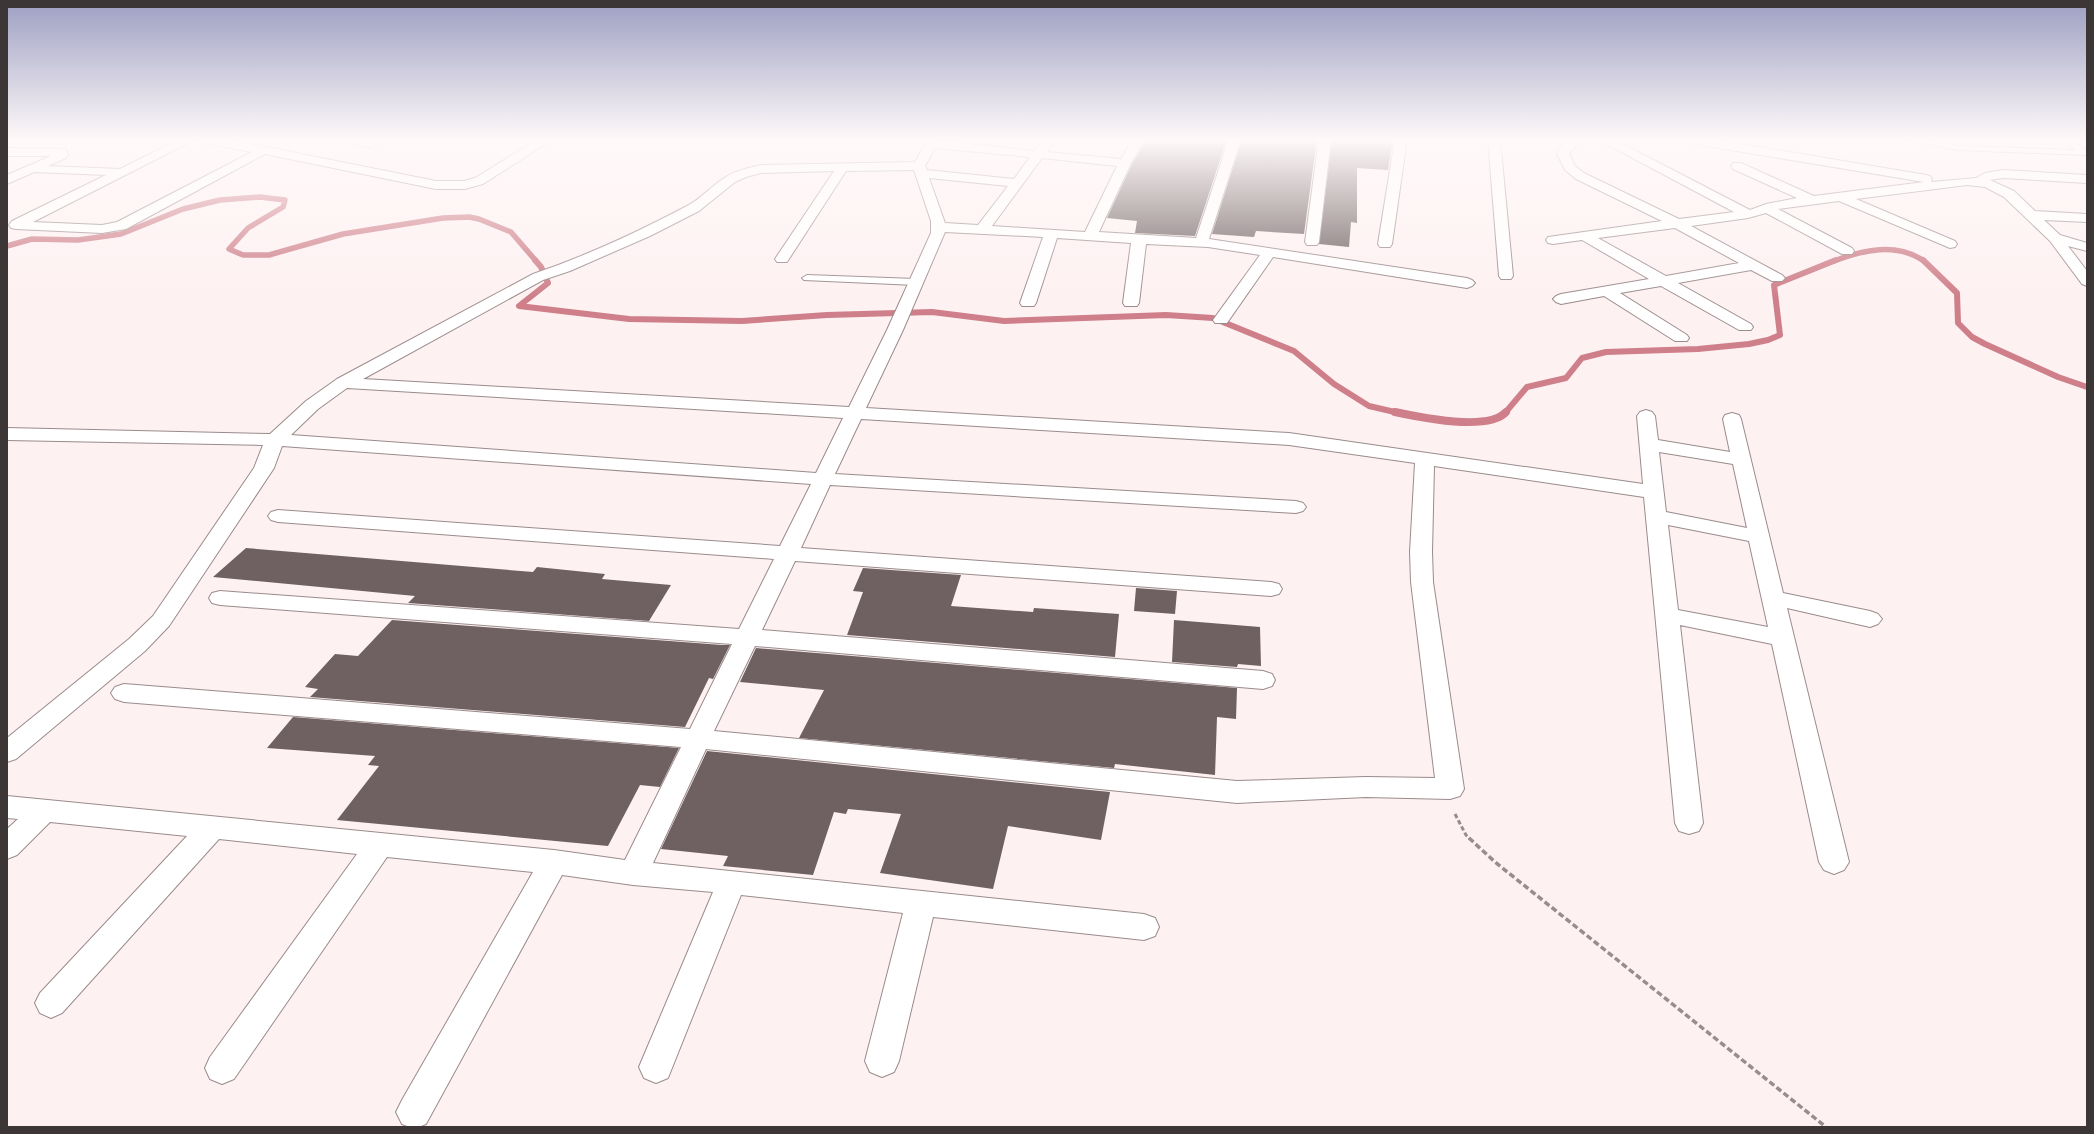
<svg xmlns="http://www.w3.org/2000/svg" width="2094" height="1134" font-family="Arial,sans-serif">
	<rect width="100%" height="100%" fill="#fef1f2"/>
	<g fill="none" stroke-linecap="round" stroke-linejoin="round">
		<path stroke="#ce7f89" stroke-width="5.5" d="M7,246L32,239L78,240L121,234L183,209L220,200L260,197L285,200L283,207L248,228L229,249L243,255H269L343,234L443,218L469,217L479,219L511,232L536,261
			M1834,261C1863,250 1896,242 1924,261"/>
		<path stroke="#ce7f89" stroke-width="6" d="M535,260L541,267L548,283L519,306L629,319L742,321L827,315L932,312L1004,321L1166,315L1213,318L1294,351L1334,384L1369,406L1399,413
			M1923,260L1957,293L1958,323L1972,337L1985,344L2058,377L2087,387
			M1505,413L1527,387L1566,378L1582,358L1606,352L1698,349L1749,344L1768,340L1780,335L1774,285L1836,260"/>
		<path stroke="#ce7f89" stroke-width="8" d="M1395,412C1418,417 1488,432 1506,412"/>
	</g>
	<path fill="#6f6162" d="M1147,139H1227L1195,236L1135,233L1137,221L1107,218L1132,164Z
		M1242,139H1317L1304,234L1256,231L1254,237L1212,234Z
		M1332,139H1393L1388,170L1357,168V223L1351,222L1349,247L1319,244Z
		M246,548L533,572L537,567L605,574L602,579L671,585L649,621L408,603L415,596L213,577Z
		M863,568L961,575L951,606L1033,612L1034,608L1119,614L1115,657L847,635L863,592L853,591Z
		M1136,588L1177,591L1175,614L1134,611Z
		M392,620L722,645H730L713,679L709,678L685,727L310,697L318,689L305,687L335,654L358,656Z
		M1174,620L1260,627L1261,666L1238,664L1237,667L1172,662Z
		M756,648L1237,688L1236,719L1217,717L1215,775L1115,764L1114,768L799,738L824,690L740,682Z
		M293,717L679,748L660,787L640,785L608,846L337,820L379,766L368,765L375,756L267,748Z
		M707,751L1110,792L1101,840L1008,826L993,889L880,873L901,814L848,809L846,814L834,812L813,875L723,866L728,856L661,849Z"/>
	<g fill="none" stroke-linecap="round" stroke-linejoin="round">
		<g stroke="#9a8b8c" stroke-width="2">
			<path id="service" d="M1901,139H1920L1958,146L2075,150L2063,139H2071L2087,151V155L1958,150Z
				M807,275L916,279L921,282L916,285L804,280L802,278Z"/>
		</g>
		<g stroke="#9a8b8c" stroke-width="2">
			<path id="minor" d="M180,139H196L33,222L102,225L117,222L252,152L206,143L200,139H226L436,181H464L475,178L538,139H553L483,184L465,189H436L265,154L126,229L102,233L16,229L11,228L9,225L12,221L106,175L34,172L7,184V175L51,156H7V148L66,149L68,155L66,158L48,166L120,169Z
				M343,139H367L375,141L377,144L371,148L345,141Z
				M868,139H895C889,144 874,144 868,139Z
				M928,139L1035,151L1044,139H1056L1047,152L1121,159L1133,139H1145L1131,163L1099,232L1196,238L1229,139H1241L1209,239L1467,278L1472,280L1475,283L1472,286L1467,288L1273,257L1227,323H1215L1213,320L1260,255L1208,247L1146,244L1139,303L1137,306H1125L1123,303L1131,243L1057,238L1036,303L1034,306H1022L1020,303L1043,237L945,232L903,330L866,408L1289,433L1643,484L1637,416L1640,412L1646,410L1652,412L1655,416L1658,440L1730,452L1723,419L1725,415L1732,413L1739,415L1741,419L1783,593L1870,611L1878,614L1882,619L1878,624L1870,627L1787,608L1849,862L1844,870L1834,874L1824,870L1819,862L1772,644L1680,625L1703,823L1699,831L1689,834L1679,831L1675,823L1644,497L1434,466L1432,552L1433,582L1464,789L1460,796L1450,799L1366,797L1237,803L706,749L653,863L1144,914L1155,918L1159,927L1155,936L1144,940L933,917L899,1061L894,1072L882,1077L870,1072L865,1061L903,913L741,895L668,1078L656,1083L644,1078L639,1067L713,892L633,885L562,875L426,1124C418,1128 410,1128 402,1124L396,1112L402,1100L533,872L387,857L234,1079L222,1084L210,1079L205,1068L210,1057L357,854L219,839L62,1013L51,1018L40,1013L35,1003L40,993L187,836L50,822L17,855L7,859V829L18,819L7,818V796L554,850L625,860L681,747L124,702L115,699L111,693L115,687L124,684L690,729L732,644L220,605L212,603L209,598L212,593L220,591L739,629L774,559L278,522L271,520L268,516L271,512L278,510L780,546L811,484L282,446L274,468L169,626L145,651L16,759L7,762V738L129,639L153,616L254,468L263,445L7,440V428L270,434L306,401L337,379L533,274C586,256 638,232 687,206C701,199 712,185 726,177C736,170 749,168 761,165L915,162ZM935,148L1030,157L1014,179L927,170L925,166ZM1042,158L1117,166L1085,232L992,226ZM914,170L931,221V233L887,330L849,407L363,379L543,280L570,271L650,236L699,211L735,182L746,177L761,173L834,171L775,259L777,262H787L846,171ZM929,178L1008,186L978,225L945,223ZM347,388L843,418L816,473L291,435L318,409ZM861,419L1289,445L1415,463L1410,552L1411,582L1435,778L1366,777L1237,781L714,731L755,646L1263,689L1272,686L1275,680L1272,674L1263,671L762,630L795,561L1271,596L1279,594L1282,589L1279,584L1271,582L801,548L830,485L1296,513L1303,511L1306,507L1303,503L1296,501L835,474ZM1659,452L1733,464L1747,528L1666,512ZM1668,525L1749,541L1768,627L1678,610Z
				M1319,139H1331L1319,242L1317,245H1307L1305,242Z
				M1395,139H1407L1392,244L1390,247H1380L1378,244Z
				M1488,139H1500L1513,276L1511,279H1501L1499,276Z
				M1569,139H1582L1569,154L1575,166L1584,173L1679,219L1734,212L1597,139H1613L1750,210L1766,204L1797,198L1733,169L1731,166L1733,163H1741L1814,196L1924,182L1688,143L1682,139H1712L1926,175L1930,176L1932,179L1931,182L1976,178L1985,173L2003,170L2087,175V183L2003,178L1990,180L2014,191L2035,211L2087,214V222L2044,220L2060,235L2087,243V251L2068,246L2087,271V286L2082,284L2050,241L2004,197L1985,187L1967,185L1856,199L1955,241L1957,244L1955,247L1950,248L1839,201L1778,209L1852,248L1854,251L1852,254H1842L1766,213L1748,218L1691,226L1782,275L1785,278L1782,281H1772L1751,270L1678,283L1751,324L1753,327L1751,330H1739L1661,286L1620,293L1687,335L1689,338L1687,341H1675L1604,296L1561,304L1556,302L1553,299L1556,296L1561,294L1649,279L1582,240L1553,244L1548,243L1546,240L1548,237L1662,221L1576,179L1565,170L1557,154L1560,147ZM1675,228L1739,263L1666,276L1598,238Z"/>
		</g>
		<path stroke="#978d8e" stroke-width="3" stroke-dasharray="4.5 2.5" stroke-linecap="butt" d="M1455,814L1466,835L1470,839"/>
		<path stroke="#978d8e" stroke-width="3.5" stroke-dasharray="6 3" stroke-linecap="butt" d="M1469,838L1495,862L1826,1127"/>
		<use href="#service" fill="#fff" fill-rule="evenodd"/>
		<use href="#minor" fill="#fff" fill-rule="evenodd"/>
	</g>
	<linearGradient id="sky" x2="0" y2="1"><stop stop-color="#9d9fc2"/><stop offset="0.47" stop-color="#fff9f9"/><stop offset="1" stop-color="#fff9f9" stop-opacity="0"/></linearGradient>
	<rect width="2094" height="298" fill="url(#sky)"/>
	<rect width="2094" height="1134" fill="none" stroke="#3d3637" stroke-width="16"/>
</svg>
